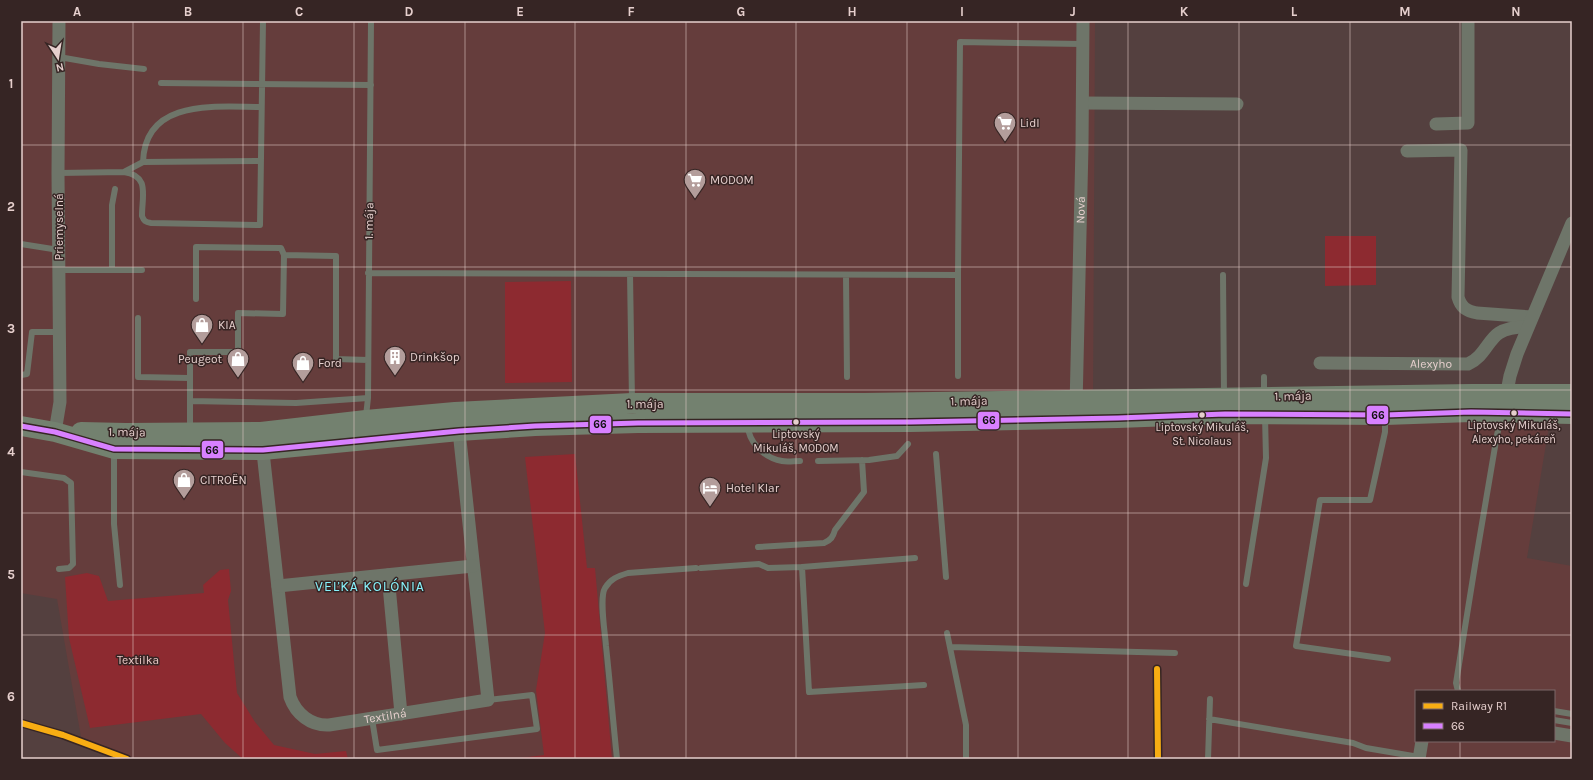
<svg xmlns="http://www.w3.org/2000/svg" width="1593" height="780" font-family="Karla,sans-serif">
	<rect width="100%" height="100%" fill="#54403f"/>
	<path fill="#653d3c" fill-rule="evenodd" d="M21,21H1095L1093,410L1552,408L1527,558L1572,566V759H133L81,737L57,599L21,593ZM1416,691H1554V741H1416Z"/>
	<path fill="#8d2a30" d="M1325,236H1376V285L1325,286Z
		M571,281L572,382L505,383V282Z
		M575,454L587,568H595L612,759H513L544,755L536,690L545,633L525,457Z
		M229,569L231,591L228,600L237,693L255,722L274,745L315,754L346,751L348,759H243L225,743L201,714L90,728L69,638L65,577L87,573L99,576L108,601L204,593L203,585L220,570Z"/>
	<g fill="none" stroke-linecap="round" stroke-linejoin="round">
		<path stroke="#6e7569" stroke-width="6" d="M59,57L99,64L144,69
			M161,83L371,85
			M143,162C145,98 216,107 261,107
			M124,172C150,176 142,195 142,216C144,221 145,222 151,223L260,225L263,21
			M58,173L124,172L143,162L261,161
			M21,244L59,250
			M59,270H142
			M112,270V205L115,189
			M368,273L958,275L960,42L1083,44
			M630,274L632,401
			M846,275L847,377
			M958,275V376
			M1223,275L1224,395
			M196,299V247L281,248L284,255
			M138,318V377L189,378
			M21,375L27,374L32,332H59
			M1264,377V395
			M190,401L296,403L368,398
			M366,416L368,398L371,21
			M1385,417V432L1370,500H1320L1296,646L1388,659
			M748,425C748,442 764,458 782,461C787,462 794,461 800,461
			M190,429V352H238V313L283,314L284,255L336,256V359L368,360
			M114,451V524L120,585
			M936,454L946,577
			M818,461L869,460L897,456L908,444
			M21,472L64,478L71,483L73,564L69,568L59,569
			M758,547L824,543C831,540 833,537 835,530L864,492L862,460
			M915,558L802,567L809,692L924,685
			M701,568L759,564L768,568L802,567
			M1246,584L1266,458L1265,416
			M947,633L966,725V759
			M950,647L1175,653
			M1458,691L1456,683L1476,559L1497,435L1502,415
			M1554,711L1572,714
			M372,719L377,750L537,729L532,695L488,700
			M1209,719L1353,743L1366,748L1419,757
			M1554,720L1572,723
			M617,759C613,721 610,683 606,646C605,632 599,598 605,588C610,579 618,576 628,573L696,568
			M1208,759L1210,699"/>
		<g stroke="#6e7569" stroke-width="13">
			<path d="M1083,103L1237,104"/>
			<path d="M1436,124L1468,123V21"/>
			<path d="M1407,151L1461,150L1458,297C1461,308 1467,311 1477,313L1532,317"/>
			<path id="s1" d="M1320,363L1468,364C1484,357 1488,340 1499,333C1507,328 1518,327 1527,327"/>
			<path d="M1505,402L1510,376L1517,354L1572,223"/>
			<path id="s2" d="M1076,407L1082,146L1083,21"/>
			<path d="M55,432L60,402L58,173L59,21"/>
			<path id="s3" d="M262,443L290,697C296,714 311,726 329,725L488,700L459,431"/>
			<path d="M388,575L401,714"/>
			<path d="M278,586L473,566"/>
			<path d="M1554,733L1572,736"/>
			<path d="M1419,759L1422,741"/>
		</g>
		<path stroke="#73816f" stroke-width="20" d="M21,426L55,432L114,449L263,450L459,431L535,426L638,423L911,422L1118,418L1225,414L1385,415L1471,412L1572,414
			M81,432L126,433L261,432L366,420L455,412L632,403H864L1471,394H1572"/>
		<g stroke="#362524" stroke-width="8">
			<path id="bus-1" d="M21,426L55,432L114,449L263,450L459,431L535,426L638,423L911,422L1118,418L1225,414L1385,415L1471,412L1572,414"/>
		</g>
		<use href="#bus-1" stroke="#d880ff" stroke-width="5"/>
		<g stroke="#362524" stroke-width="9">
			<path id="rail-1" d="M1157,669L1158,759
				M21,723L63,735L127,759"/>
		</g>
		<use href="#rail-1" stroke="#f8ad13" stroke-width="6"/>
	</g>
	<path fill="none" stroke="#e6cfcd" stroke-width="1" stroke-opacity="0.55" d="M133,21V759M243,21V759M354,21V759M465,21V759M575,21V759M686,21V759M796,21V759M907,21V759M1018,21V759M1128,21V759M1239,21V759M1350,21V759M1460,21V691M21,145H1572M21,267H1572M21,390H1572M21,513H1572M21,635H1572M1460,741V759"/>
	<defs>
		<g id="supermarket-pin" transform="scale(1.15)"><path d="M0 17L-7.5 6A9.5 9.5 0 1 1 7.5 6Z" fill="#b39d9b" stroke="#362524"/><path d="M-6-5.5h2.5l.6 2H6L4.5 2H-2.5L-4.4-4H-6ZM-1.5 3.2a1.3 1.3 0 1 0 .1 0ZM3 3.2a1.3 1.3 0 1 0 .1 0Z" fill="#fff"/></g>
		<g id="shop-pin" transform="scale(1.15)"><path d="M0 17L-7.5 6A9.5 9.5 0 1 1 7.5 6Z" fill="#b39d9b" stroke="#362524"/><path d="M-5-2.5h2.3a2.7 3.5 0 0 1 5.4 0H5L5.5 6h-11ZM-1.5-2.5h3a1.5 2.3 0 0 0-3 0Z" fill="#fff"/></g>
		<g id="building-pin" transform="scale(1.15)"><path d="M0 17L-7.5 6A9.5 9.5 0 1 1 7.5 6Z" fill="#b39d9b" stroke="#362524"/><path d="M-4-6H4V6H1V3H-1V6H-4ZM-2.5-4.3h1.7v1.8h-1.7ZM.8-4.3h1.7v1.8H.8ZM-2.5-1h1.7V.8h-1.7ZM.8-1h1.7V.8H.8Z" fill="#fff"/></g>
		<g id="hotel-pin" transform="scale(1.15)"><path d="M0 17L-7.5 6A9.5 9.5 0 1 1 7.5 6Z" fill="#b39d9b" stroke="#362524"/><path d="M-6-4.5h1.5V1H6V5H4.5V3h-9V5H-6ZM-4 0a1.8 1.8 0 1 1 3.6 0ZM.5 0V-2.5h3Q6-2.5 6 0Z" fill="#fff"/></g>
	</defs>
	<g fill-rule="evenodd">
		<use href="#supermarket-pin" x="1005" y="123"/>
		<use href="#supermarket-pin" x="695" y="180"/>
		<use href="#shop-pin" x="202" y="325"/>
		<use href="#building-pin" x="395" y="357"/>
		<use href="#shop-pin" x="238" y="359"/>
		<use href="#shop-pin" x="303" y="363"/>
		<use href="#shop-pin" x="184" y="480"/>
		<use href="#hotel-pin" x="710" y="488"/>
	</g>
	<g fill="#e6cfcd" stroke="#362524" stroke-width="1.5">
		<circle cx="1514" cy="413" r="3.5"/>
		<circle cx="1202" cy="415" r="3.5"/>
		<circle cx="796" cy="422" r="3.5"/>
	</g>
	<g text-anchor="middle" stroke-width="3" stroke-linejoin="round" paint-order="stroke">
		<g font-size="11" fill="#e6cfcd" stroke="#362524">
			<text x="1514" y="429">Liptovský Mikuláš,<tspan x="1514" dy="14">Alexyho, pekáreň</tspan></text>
			<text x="1202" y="431">Liptovský Mikuláš,<tspan x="1202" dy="14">St. Nicolaus</tspan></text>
			<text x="796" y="438">Liptovský<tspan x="796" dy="14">Mikuláš, MODOM</tspan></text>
		</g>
		<g font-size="12" fill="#e6cfcd" stroke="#362524" text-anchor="start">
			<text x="1020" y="127">Lidl</text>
			<text x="710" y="184">MODOM</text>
			<text x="218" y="329">KIA</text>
			<text x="410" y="361">Drinkšop</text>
			<text x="222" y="363" text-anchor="end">Peugeot</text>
			<text x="318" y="367">Ford</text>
			<text x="200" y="484">CITROËN</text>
			<text x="726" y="492">Hotel Klar</text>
		</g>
		<g font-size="12" fill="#e6cfcd" stroke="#362524">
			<text dy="4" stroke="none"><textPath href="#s2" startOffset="197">Nová</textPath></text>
			<text transform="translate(369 221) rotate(-89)" y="4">1. mája</text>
			<text transform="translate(59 227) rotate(-90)" y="4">Priemyselná</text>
			<text dy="4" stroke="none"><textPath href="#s1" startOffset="111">Alexyho</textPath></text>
			<text transform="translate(1293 396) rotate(-1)" y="4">1. mája</text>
			<text transform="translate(969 401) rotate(-1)" y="4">1. mája</text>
			<text x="645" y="408">1. mája</text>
			<text transform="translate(127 432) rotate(1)" y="4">1. mája</text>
			<text dy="4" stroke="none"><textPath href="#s3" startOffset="364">Textilná</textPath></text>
		</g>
		<g font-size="12" fill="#e8c5c3" stroke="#362524">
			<text x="138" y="664">Textilka</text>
		</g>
		<g font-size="14" letter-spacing="1" fill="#87f2fb" stroke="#362524">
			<text x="370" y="591">VEĽKÁ KOLÓNIA</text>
		</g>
	</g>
	<g stroke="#362524" stroke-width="1.5">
		<rect x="1366" y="405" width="23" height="20" rx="4" fill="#d880ff"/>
		<rect x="977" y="411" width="23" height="19" rx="4" fill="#d880ff"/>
		<rect x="589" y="415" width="23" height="19" rx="4" fill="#d880ff"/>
		<rect x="201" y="440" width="23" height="19" rx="4" fill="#d880ff"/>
	</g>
	<g font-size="11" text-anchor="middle" font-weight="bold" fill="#111">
		<text x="1378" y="419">66</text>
		<text x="989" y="424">66</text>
		<text x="600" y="428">66</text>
		<text x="212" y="454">66</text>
	</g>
	<rect width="1593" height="780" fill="none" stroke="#362524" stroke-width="44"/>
	<rect x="1415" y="690" width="140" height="52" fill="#362524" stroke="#7c6968"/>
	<rect x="1423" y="703" width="20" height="6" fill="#f8ad13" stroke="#7c6968"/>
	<text x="1451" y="710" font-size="12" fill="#e6cfcd">Railway R1</text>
	<rect x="1423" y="723" width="20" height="6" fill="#d880ff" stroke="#7c6968"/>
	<text x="1451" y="730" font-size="12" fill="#e6cfcd">66</text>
	<g transform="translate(58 58) rotate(168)" stroke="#362524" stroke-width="3" paint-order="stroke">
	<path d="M0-3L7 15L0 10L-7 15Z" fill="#e6cfcd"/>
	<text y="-6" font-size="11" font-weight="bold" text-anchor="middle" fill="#e6cfcd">N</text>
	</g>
	<rect x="22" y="22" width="1549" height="736" fill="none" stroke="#e6cfcd" stroke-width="1.5"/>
	<g font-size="13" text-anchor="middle" font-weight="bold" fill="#e6cfcd">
		<text x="77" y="16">A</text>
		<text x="188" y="16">B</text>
		<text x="299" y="16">C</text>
		<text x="409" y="16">D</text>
		<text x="520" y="16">E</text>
		<text x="631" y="16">F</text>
		<text x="741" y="16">G</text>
		<text x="852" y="16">H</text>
		<text x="962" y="16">I</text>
		<text x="1073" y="16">J</text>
		<text x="1184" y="16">K</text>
		<text x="1294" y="16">L</text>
		<text x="1405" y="16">M</text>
		<text x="1516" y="16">N</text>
		<text x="11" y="88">1</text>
		<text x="11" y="211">2</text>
		<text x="11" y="333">3</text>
		<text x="11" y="456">4</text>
		<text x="11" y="579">5</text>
		<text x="11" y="701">6</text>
	</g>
</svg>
